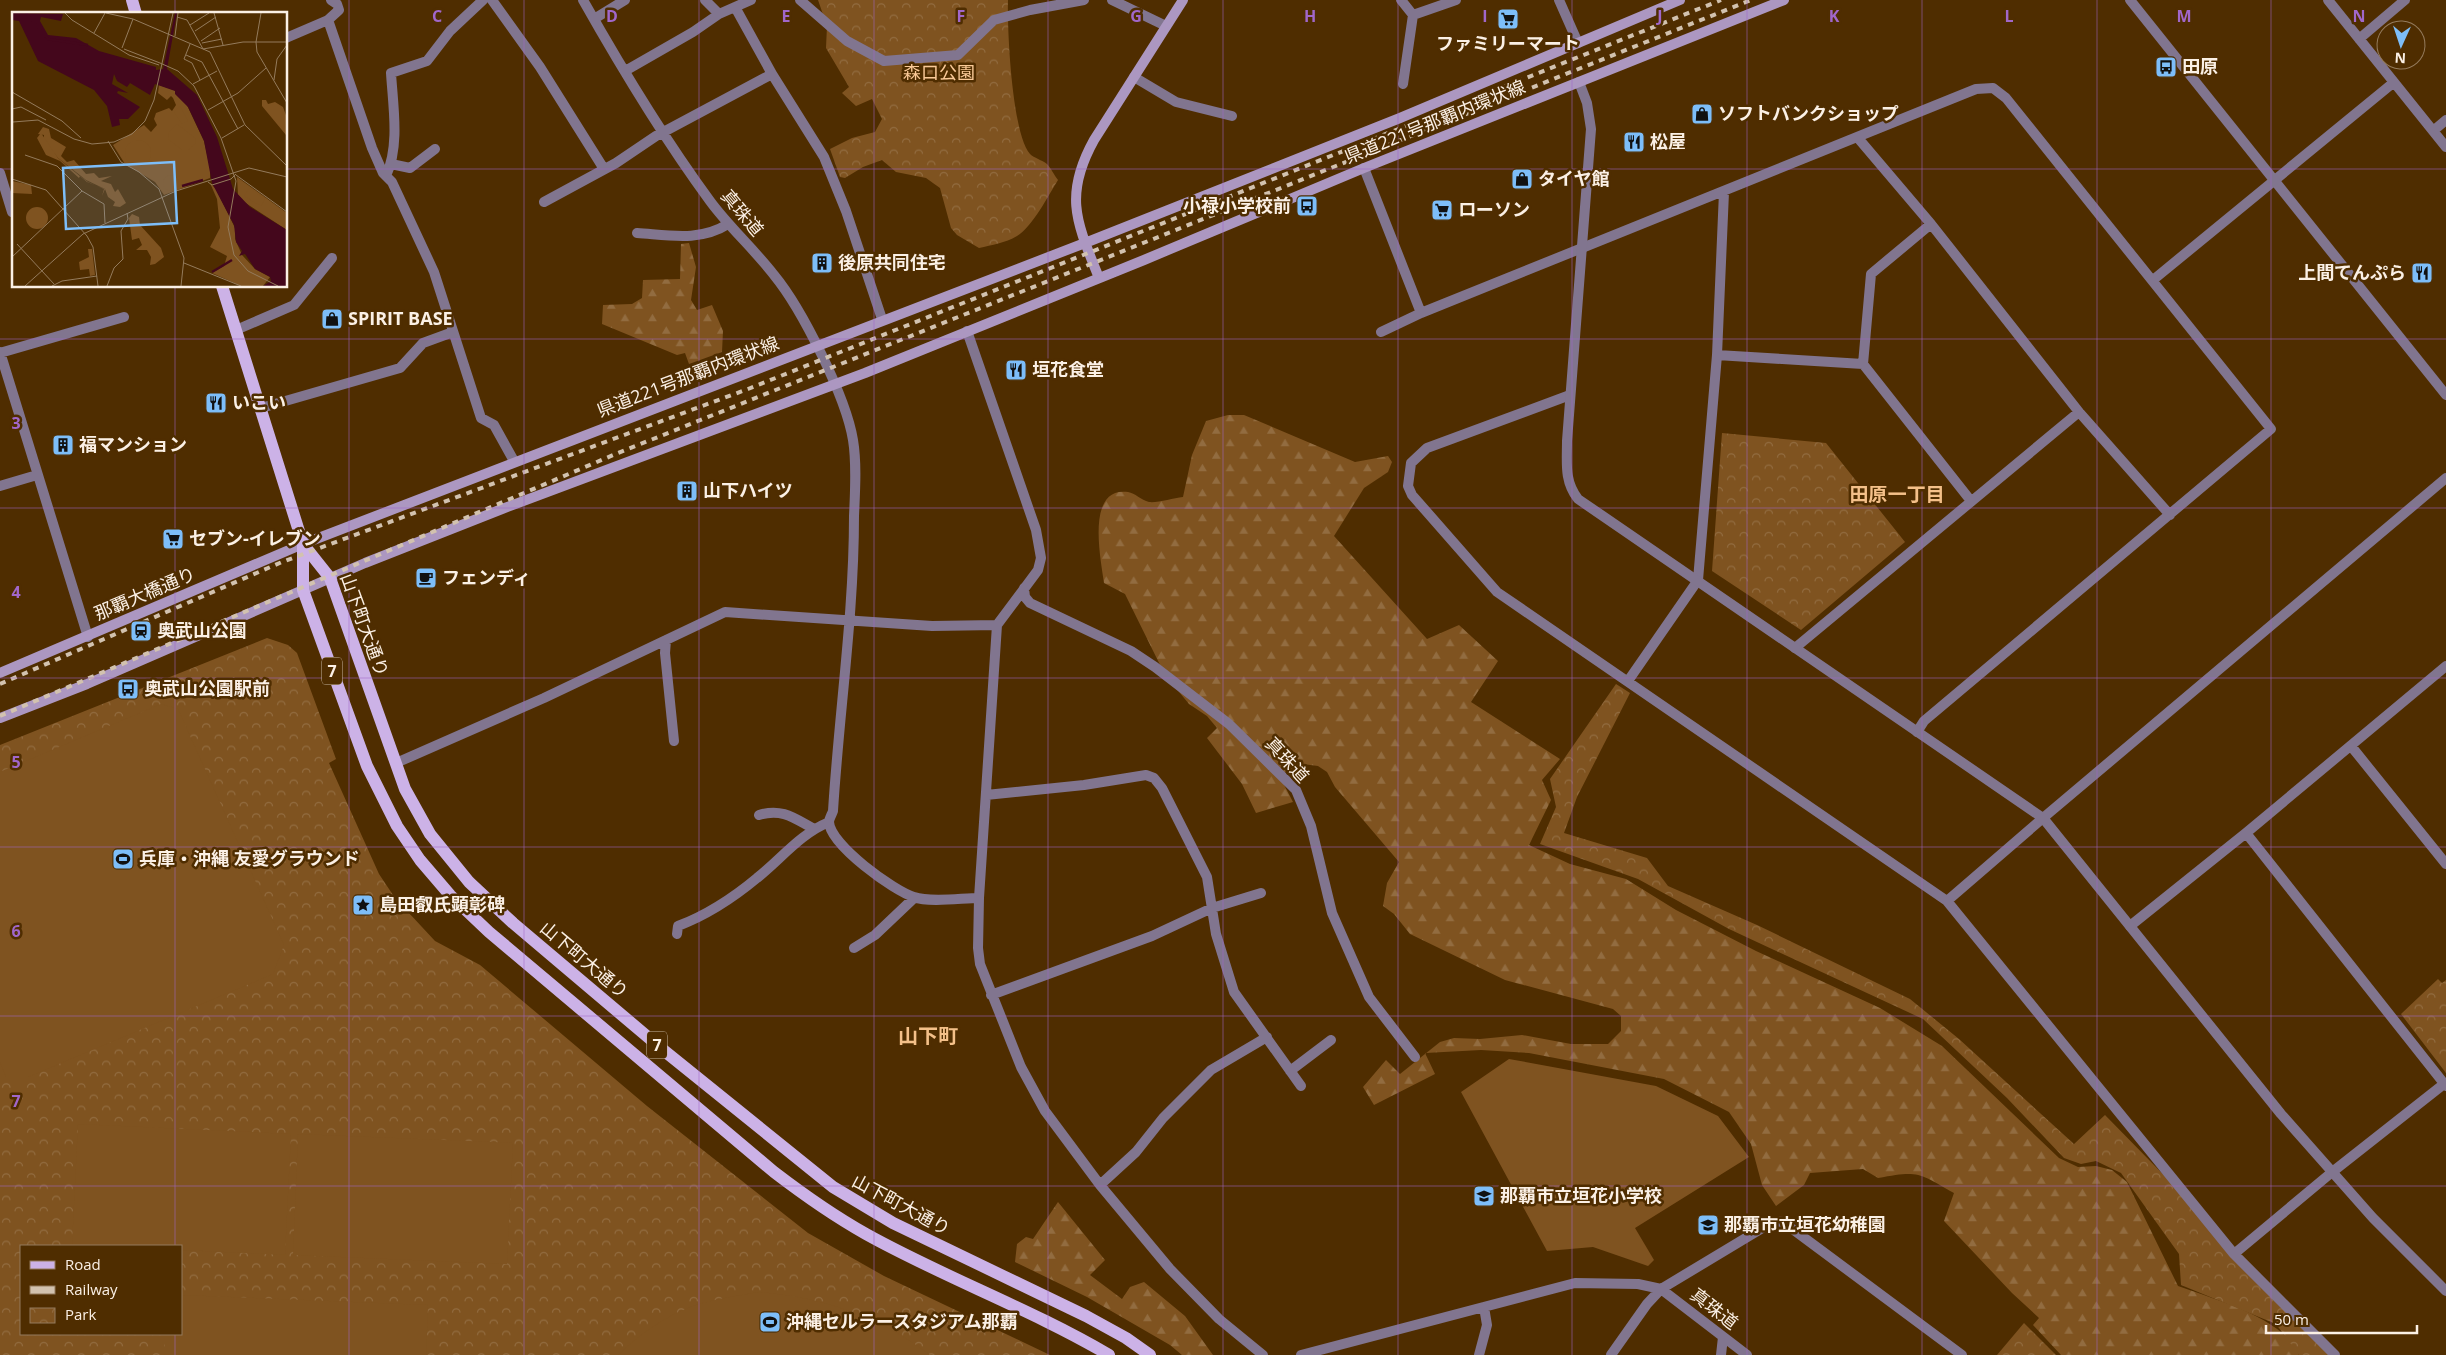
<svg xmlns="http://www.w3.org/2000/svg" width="2446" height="1355" font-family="'Open Sans','Noto Sans JP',sans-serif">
	<defs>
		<pattern id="forest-firs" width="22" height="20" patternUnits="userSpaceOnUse" patternTransform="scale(1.25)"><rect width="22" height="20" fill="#7f5320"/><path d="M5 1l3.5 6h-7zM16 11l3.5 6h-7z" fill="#926c40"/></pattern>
		<pattern id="park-crowns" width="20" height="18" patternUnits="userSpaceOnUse" patternTransform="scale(1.25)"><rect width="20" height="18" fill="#7f5320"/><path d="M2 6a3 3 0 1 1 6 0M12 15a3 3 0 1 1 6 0" fill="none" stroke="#926c40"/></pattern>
	</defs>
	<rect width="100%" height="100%" fill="#4f2d00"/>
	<path fill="url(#forest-firs)" d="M689,243L696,267L691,300L697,310L712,305L723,331L722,352L689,364L685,353L677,355L602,324L603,305L632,304L642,298L643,280L680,279L681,244Z
		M1228,415H1244L1355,462L1388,456L1392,462L1388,472L1364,488L1334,536L1427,639L1459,625L1498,661L1471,702L1560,759L1542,780L1551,800L1529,845L1570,864L1626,879L1676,910L1756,951L1880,1008L1942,1046L2059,1158L2078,1167L2096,1166L2112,1170L2127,1182L2178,1286C2213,1299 2285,1318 2299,1355H2061L2033,1325L2039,1318L2012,1293L1944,1221L1954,1193C1919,1173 1919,1170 1878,1178L1863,1169L1810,1173L1804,1185L1776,1206L1762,1185L1751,1144L1729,1112L1664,1079L1529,1053L1481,1050L1425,1053L1435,1074L1374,1105L1363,1087L1386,1060L1400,1074L1440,1042L1454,1038L1480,1039L1522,1035L1571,1044H1608L1621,1031V1016L1613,1009L1505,980L1410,934L1394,914L1383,906L1387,883L1399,862L1335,787L1327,772L1318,766L1303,764L1279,775L1293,802L1256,813L1242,784L1207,738L1217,728L1207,716L1189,704L1165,675L1125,594L1104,583C1101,560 1085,486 1128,492C1135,493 1141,500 1149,502C1158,503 1173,498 1183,497L1192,455L1206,421Z
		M1058,1202L1105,1260L1090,1275L1122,1299L1130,1287L1144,1282L1185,1316L1213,1355H1182L1170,1345L1087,1297L1015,1262L1017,1244L1026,1237L1033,1239Z"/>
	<path fill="url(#park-crowns)" fill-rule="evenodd" d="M818,0H1008C1007,29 1012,134 1030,154C1034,158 1042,160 1047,164C1051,168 1054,175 1058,180C1048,196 1033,226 1017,236C1005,243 992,245 979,248L957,235L951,228L940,188L926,178L896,172L882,160L863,167L845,178L840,177L830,149L852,138L875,132L882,119L872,99L856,106L842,93L849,87L826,48L827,26Z
		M1722,433L1826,443L1905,542L1801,630L1712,571Z
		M267,638L288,645L297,653L336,759L329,763L379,874L395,898L435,941L480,965L647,1106L808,1233L884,1276L1050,1355H0V745ZM21,1246H181V1334H21Z
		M1616,684L1630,693L1577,797L1564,833L1647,858L1668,886L1757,925L1910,999L1959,1039L2074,1144L2105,1115L2340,1355H2299L2276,1324L2181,1285L2179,1254L2121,1173L2096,1161L2081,1164L2064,1158L2007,1098L1923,1019L1729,929L1638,879L1540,844L1556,807L1550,779Z
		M2438,979L2442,983L2446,980V1073L2401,1014Z
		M2024,1323L2056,1355H1997Z"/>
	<path fill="#7f5320" d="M161,704L178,709L284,945L273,974L28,1077H6L0,1062V772Z
		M1509,1059L1656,1086L1718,1116L1749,1157L1635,1228L1654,1260L1648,1266L1593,1247L1547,1251L1461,1092Z
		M78,1124L291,1134L285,1255L181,1250V1246L72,1245Z
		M298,1134L513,1143L507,1264L293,1255Z
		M758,1292C822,1297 879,1316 930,1355H618C639,1335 665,1316 693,1306C713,1299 737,1296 758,1292Z
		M181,1295L428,1305L426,1355H165V1334H181Z"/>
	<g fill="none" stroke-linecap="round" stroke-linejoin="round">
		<path stroke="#81758f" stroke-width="10" d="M492,0L540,67L604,169
			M583,0C622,69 663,137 710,201C729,227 754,249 774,275C802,309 846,397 853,440C857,464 855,492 854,516C854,615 839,713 833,811C832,814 829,819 829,822C830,845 894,891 914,897C930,903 962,898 979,898
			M705,0L719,14
			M800,0L847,41L884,61L958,55L994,20L1030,10L1084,0
			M1112,0L1166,26
			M1401,0L1413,15L1403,84
			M1559,0L1578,43
			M2328,0L2446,147
			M735,7L772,74L824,157L846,211L882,319
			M1413,15L1456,0
			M594,19L625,0
			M328,20L339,10L337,4L331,0
			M286,38L328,20L372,148L383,173L392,182L434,272L481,418L494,425L514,461
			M2359,39L2405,0
			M625,71L693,32L719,14L751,0
			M1134,77L1176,102L1232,116
			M2433,131L2446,120
			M1858,138L1931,224L2079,412L2170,515
			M391,164L410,168L435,149
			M1364,168L1421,313L1976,89L1993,88L2006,98L2271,429L1924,721L1917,732
			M0,173L12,212
			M386,176C400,146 393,106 391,73L427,61L450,31L483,0
			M544,202L616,163L656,136L772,74
			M1931,224L1871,274L1863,364L1971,501
			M637,233C668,235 700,242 728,224
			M2153,280L2393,83
			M236,330L294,305L332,258
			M967,331L1036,530L1041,558L1038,570L997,625L979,898L978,948L980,964L1021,1067L1045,1111L1100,1185L1170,1269L1219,1319L1263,1355
			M1381,332L1421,313
			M0,352L88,637
			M0,353L124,317
			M1717,355L1863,364
			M1570,395L1427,448L1411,463L1408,486L1412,495L1497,592L1947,901L2234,1254L2335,1355
			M261,408L400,368L423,343L453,332
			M0,486L37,475
			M1024,588L1025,597L1030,603L1131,651L1155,667L1229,724L1296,790L1311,826L1332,913L1369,997L1415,1057
			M666,640L665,653L674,741
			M1795,648L2079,412
			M1628,681L1698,580L1717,355L1724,192
			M2351,746L2446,864
			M396,763L544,698L725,612L932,626L997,625
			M986,795L1084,785L1146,775L1154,778L1162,788L1207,877L1216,934L1234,992L1301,1086
			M759,815C782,808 794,818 814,829
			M2246,833L2446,1086
			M1947,901L2043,818
			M2130,926L2246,833L2446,666
			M677,934L678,926C707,915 733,898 757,878C781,859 800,834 829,822
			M854,948L875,935L914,898
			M991,995L1152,936L1212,908L1261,893
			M1290,1071L1331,1040
			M1100,1185L1136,1152L1163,1118L1211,1070L1267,1037
			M2234,1254L2331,1173L2444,1084
			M1301,1355L1575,1283L1638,1284L1661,1289L1747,1355
			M1479,1355L1487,1325L1484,1307
			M1611,1355L1647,1304L1661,1289L1774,1221L1783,1222L1962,1355
			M1721,1355L1723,1337"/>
		<path stroke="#81758f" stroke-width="10" d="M2130,0L2446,395
			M1579,82L1587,103L1591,129L1567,441C1567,463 1564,481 1578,499L2043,818L2281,1114L2373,1218L2446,1291
			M2043,818L2446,478"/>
		<path stroke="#ac97c1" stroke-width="10" d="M1099,278C1077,223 1063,196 1094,140L1183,0
			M0,673L303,544L1085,243L1400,118L1680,0
			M0,718L87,684L365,563L502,509L865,373L1144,260L1364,168L1784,0"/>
		<path stroke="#ccb2e7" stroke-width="12" d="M132,0L136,14
			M222,286L303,544V590L367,766L397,826L420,860L450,895L489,932L774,1172C804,1195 834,1216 866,1234C945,1278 1031,1309 1109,1355
			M303,544L330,578L405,789L430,834L469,882L513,923L662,1049L833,1187L893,1223L1086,1316L1126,1338L1150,1355"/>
		<path stroke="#d2c2af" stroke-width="4" stroke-dasharray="6 6" stroke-linecap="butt" d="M0,684L282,562L748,389L1721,0
			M0,716L618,453L1751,0"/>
	</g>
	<path fill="none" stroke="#a167ca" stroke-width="1" stroke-opacity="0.55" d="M175,0V14M349,0V1355M524,0V1355M699,0V1355M874,0V1355M1048,0V1355M1223,0V1355M1398,0V1355M1572,0V1355M1747,0V1355M1922,0V1355M2097,0V1355M2271,0V1355M0,169H14M286,169H2446M175,286V1246M0,339H2446M0,508H2446M0,678H2446M0,847H2446M0,1016H2446M0,1186H2446M175,1334V1355"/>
	<defs>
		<g id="supermarket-square" transform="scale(1.125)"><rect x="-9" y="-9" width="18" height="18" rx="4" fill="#7dbef9" stroke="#4f2d00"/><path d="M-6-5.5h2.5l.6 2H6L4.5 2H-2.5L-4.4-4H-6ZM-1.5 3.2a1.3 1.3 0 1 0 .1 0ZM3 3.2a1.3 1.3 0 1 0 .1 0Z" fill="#111"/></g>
		<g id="bus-square" transform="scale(1.125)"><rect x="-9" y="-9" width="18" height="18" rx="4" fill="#7dbef9" stroke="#4f2d00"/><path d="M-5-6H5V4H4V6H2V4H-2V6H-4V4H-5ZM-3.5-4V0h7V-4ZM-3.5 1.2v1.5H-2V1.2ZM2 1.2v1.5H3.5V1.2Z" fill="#111"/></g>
		<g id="shop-square" transform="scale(1.125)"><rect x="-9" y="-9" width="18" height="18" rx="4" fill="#7dbef9" stroke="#4f2d00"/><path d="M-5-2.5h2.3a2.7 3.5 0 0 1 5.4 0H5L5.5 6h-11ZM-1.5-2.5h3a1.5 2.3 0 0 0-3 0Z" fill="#111"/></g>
		<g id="restaurant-square" transform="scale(1.125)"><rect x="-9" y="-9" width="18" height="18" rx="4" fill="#7dbef9" stroke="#4f2d00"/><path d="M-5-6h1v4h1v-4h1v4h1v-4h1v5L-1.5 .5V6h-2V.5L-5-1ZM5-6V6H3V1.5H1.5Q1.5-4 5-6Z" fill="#111"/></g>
		<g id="building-square" transform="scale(1.125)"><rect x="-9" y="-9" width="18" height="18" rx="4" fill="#7dbef9" stroke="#4f2d00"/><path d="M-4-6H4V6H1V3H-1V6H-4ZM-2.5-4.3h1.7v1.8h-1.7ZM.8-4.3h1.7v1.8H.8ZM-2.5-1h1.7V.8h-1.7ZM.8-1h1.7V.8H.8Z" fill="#111"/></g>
		<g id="cafe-square" transform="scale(1.125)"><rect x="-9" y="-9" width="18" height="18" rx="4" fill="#7dbef9" stroke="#4f2d00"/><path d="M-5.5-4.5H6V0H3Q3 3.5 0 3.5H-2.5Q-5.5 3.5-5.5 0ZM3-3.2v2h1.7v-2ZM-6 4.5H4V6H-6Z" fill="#111"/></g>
		<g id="station-square" transform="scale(1.125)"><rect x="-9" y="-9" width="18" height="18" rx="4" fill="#7dbef9" stroke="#4f2d00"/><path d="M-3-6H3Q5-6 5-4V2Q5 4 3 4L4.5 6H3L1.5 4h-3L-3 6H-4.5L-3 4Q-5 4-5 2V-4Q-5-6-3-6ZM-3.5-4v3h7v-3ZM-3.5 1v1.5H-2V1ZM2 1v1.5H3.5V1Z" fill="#111"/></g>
		<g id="stadium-square" transform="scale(1.125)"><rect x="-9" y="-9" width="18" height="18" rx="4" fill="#7dbef9" stroke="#4f2d00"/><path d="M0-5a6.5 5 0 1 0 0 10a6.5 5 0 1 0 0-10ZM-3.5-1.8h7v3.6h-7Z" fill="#111"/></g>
		<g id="sight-square" transform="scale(1.125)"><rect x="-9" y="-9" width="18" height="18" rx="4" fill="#7dbef9" stroke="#4f2d00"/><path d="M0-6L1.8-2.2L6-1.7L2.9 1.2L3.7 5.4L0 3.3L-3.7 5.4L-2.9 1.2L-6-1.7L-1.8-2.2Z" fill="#111"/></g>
		<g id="school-square" transform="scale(1.125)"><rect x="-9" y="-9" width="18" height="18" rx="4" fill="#7dbef9" stroke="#4f2d00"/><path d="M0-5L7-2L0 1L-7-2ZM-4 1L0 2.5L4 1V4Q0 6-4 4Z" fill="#111"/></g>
	</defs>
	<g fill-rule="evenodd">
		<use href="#supermarket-square" x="1508" y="19"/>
		<use href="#bus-square" x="2166" y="67"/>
		<use href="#shop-square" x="1702" y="114"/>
		<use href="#restaurant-square" x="1634" y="142"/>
		<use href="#shop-square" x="1522" y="179"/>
		<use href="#bus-square" x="1307" y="206"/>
		<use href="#supermarket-square" x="1442" y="210"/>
		<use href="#building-square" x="822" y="263"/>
		<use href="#restaurant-square" x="2422" y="273"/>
		<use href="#shop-square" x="332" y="319"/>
		<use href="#restaurant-square" x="1016" y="370"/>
		<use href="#restaurant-square" x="216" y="403"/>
		<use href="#building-square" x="63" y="445"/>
		<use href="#building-square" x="687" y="491"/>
		<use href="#supermarket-square" x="173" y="539"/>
		<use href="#cafe-square" x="426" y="578"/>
		<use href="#station-square" x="141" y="631"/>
		<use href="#bus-square" x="128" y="689"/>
		<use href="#stadium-square" x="123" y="859"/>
		<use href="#sight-square" x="363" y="905"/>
		<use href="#school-square" x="1484" y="1196"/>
		<use href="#school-square" x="1708" y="1225"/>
		<use href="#stadium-square" x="770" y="1322"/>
	</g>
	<g text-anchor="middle" stroke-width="5" stroke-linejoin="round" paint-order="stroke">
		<g fill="#4f2d00" stroke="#c7b6a0" stroke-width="1">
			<rect x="322" y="657.5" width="20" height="27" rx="4"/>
			<rect x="647" y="1031.5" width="20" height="27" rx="4"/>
		</g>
		<g font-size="16" font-weight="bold" fill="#fbf0e5">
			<text x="332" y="677">7</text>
			<text x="657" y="1051">7</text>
		</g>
		<g font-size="18" font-weight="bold" fill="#fbf0e5" stroke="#4f2d00" text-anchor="start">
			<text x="1508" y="50" text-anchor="middle">ファミリーマート</text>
			<text x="2182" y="73">田原</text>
			<text x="1718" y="120">ソフトバンクショップ</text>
			<text x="1650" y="148">松屋</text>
			<text x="1538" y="185">タイヤ館</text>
			<text x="1291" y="212" text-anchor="end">小禄小学校前</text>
			<text x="1458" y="216">ローソン</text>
			<text x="838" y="269">後原共同住宅</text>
			<text x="2406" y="279" text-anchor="end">上間てんぷら</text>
			<text x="348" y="325">SPIRIT BASE</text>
			<text x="1032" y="376">垣花食堂</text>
			<text x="232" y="409">いこい</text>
			<text x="79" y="451">福マンション</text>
			<text x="703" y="497">山下ハイツ</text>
			<text x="189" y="545">セブン-イレブン</text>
			<text x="442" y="584">フェンディ</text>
			<text x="157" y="637">奥武山公園</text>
			<text x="144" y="695">奥武山公園駅前</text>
			<text x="139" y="865">兵庫・沖縄 友愛グラウンド</text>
			<text x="379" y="911">島田叡氏顕彰碑</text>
			<text x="1500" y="1202">那覇市立垣花小学校</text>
			<text x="1724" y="1231">那覇市立垣花幼稚園</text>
			<text x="786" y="1328">沖縄セルラースタジアム那覇</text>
		</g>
		<g font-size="18" fill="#fac997" stroke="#4f2d00">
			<text x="939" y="79">森口公園</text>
		</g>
		<g font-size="18" fill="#fbf0e5" stroke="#4f2d00">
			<text transform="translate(1435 122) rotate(-22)" y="6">県道221号那覇内環状線</text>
			<text transform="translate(742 213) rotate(50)" y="6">真珠道</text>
			<text transform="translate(688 377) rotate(-21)" y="6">県道221号那覇内環状線</text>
			<text transform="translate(145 594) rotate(-23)" y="6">那覇大橋通り</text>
			<text transform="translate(364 625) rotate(70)" y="6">山下町大通り</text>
			<text transform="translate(1287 760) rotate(47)" y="6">真珠道</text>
			<text transform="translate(584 960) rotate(40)" y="6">山下町大通り</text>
			<text transform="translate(901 1205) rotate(28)" y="6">山下町大通り</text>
			<text transform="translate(1714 1309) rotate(38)" y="6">真珠道</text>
		</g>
		<g font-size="19" font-weight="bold" fill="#f4c089" stroke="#4f2d00">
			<text x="1897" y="501">田原一丁目</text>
		</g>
		<g font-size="20" font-weight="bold" fill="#f4c089" stroke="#4f2d00">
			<text x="928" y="1043">山下町</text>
		</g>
	</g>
	<g transform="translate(12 12)">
		<rect width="275" height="275" fill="#4f2d00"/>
		<path d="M31,115L37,117L39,126L54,135L49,144L55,150L62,148L74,162L82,161L87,166L100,164L89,169L99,172L103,180L106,177L114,191L108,195L101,194L103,190L96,185L93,177L74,168L46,146L32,129V123L26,122Z" fill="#7f5320"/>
		<path d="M254,88L256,92L263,90L271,95L275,106L274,123L250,94V88Z" fill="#7f5320"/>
		<path d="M147,73L162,78L173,89L192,129L198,156V166L152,183L143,170L113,152L101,133L132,113L139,120L145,113L142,107L144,101L157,96L160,99L164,93L161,86L159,84L155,88L146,81ZM29,121L46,146L75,170L93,177L90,184L92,177L76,170L68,164L67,166L48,149L34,143L25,126ZM225,165L275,201V218L232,190L226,183ZM198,171L204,177L223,216V227L230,243L243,257L258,265L251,274H229L200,261L212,254L215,244L198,235L208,216L205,187ZM14 206a11 11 0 1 1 22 0a11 11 0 1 1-22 0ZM120,202L127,205L128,213L149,236L152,245L143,252L138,253L139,245L135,238H124L130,233L127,226L120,228L117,206ZM76,237H80L83,263L78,264L77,257L68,258L67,250L77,245Z" fill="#7f5320"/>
		<path d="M168,94L176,109L170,112L162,100ZM165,112L183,126L184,131L176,138H170L156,127L157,120ZM113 141a13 13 0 1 1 26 0a13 13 0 1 1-26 0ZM151 171a8 8 0 1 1 16 0a8 8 0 1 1-16 0ZM0,169L19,173L20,182L0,181ZM237,176L253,187L249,194L232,184Z" fill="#7f5320"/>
		<path d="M0,1L51,2L49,9L29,5L28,9L36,23L64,26L87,39L144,55V58L151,57L163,1H165L155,57L185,83L205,125L221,177L238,195L275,218V274H251L259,269L258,265L243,257L233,242L227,244L230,239L224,230L222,213L200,171L192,129L176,95L163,82V79L143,72L138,83L118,71L115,75L105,69L102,62L100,72L116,81L106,79L105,81L128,95L116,107H107L108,113L100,115L95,94L82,78L26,49L7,9L0,8Z" fill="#44071c"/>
		<path fill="none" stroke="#44071c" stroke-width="2.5" d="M14,1L36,27L76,33M170,174L191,168M200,260L220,248"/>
		<path fill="none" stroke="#947b5c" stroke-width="1" d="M53,1L60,8L117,43L147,53M94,1L121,7L198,40L233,113L275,154M202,1L211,33M165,5L175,8L191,37M178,13L197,1M183,19L204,5M82,21L93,1M163,24L166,1M189,29L208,16M244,30L245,40L275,91M244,30L249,1M190,31L210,27M178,32L172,47L180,51L188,68M110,36L121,7M112,37L148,51M191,37L231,30H275M174,43L190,50L226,117M148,51L166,59L182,74L209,126L224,169L216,215L222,243L236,259L266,274M262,68L265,47L275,33M181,72L205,59M0,80L50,109L69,126M0,97L9,95L34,108M196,98L226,81L254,56M1,110L26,108L62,127L80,132L102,130L120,122L133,109L142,88L161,1M210,126L232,113M96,129L109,150L127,160L147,177L172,246L169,274M13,143L45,154L70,179L92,192L93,211M224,163L275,200M0,167L34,178L75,224L81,235L86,274M196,170L200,173L219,167L224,162M5,232L42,272M0,245L70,179M172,251L229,274M13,274L71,222L164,179L237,156L275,165M40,274L50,269L85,264M95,274L102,256L111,247L109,219L116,207L115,201"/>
		<path fill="#7dbef9" fill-opacity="0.15" stroke="#7dbef9" stroke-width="2.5" d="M162,150L165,211L54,217L51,156Z"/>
		<rect width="275" height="275" fill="none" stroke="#fbf0e5" stroke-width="2.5"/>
	</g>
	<g font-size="16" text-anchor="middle" font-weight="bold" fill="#a167ca" stroke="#4f2d00" stroke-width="5" stroke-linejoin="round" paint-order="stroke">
		<text x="437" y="22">C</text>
		<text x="612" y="22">D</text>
		<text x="786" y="22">E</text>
		<text x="961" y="22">F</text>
		<text x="1136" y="22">G</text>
		<text x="1310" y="22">H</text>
		<text x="1485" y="22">I</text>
		<text x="1660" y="22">J</text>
		<text x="1834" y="22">K</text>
		<text x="2009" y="22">L</text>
		<text x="2184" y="22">M</text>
		<text x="2359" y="22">N</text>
		<text x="16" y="429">3</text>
		<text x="16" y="598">4</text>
		<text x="16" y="768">5</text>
		<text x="16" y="937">6</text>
		<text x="16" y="1107">7</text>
	</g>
	<rect x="20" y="1245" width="162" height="90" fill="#4f2d00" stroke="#947b5c"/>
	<rect x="30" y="1261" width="25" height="8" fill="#ccb2e7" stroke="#947b5c"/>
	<text x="65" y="1270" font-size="15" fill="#fbf0e5">Road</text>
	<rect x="30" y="1286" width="25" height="8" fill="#d2c2af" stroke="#947b5c"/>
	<text x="65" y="1295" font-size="15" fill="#fbf0e5">Railway</text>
	<rect x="30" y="1308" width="25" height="15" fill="url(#park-crowns)" stroke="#947b5c"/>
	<text x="65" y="1320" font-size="15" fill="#fbf0e5">Park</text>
	<g transform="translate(2401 45) rotate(183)"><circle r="24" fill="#4f2d00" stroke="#947b5c"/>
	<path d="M0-4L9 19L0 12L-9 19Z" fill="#7dbef9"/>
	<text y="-8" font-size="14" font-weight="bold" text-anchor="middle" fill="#fbf0e5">N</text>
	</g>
	<path d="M2266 1325v8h151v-8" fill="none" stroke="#fbf0e5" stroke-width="2.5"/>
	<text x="2274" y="1325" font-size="15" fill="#fbf0e5" stroke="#4f2d00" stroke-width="4" paint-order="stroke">50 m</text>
</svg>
